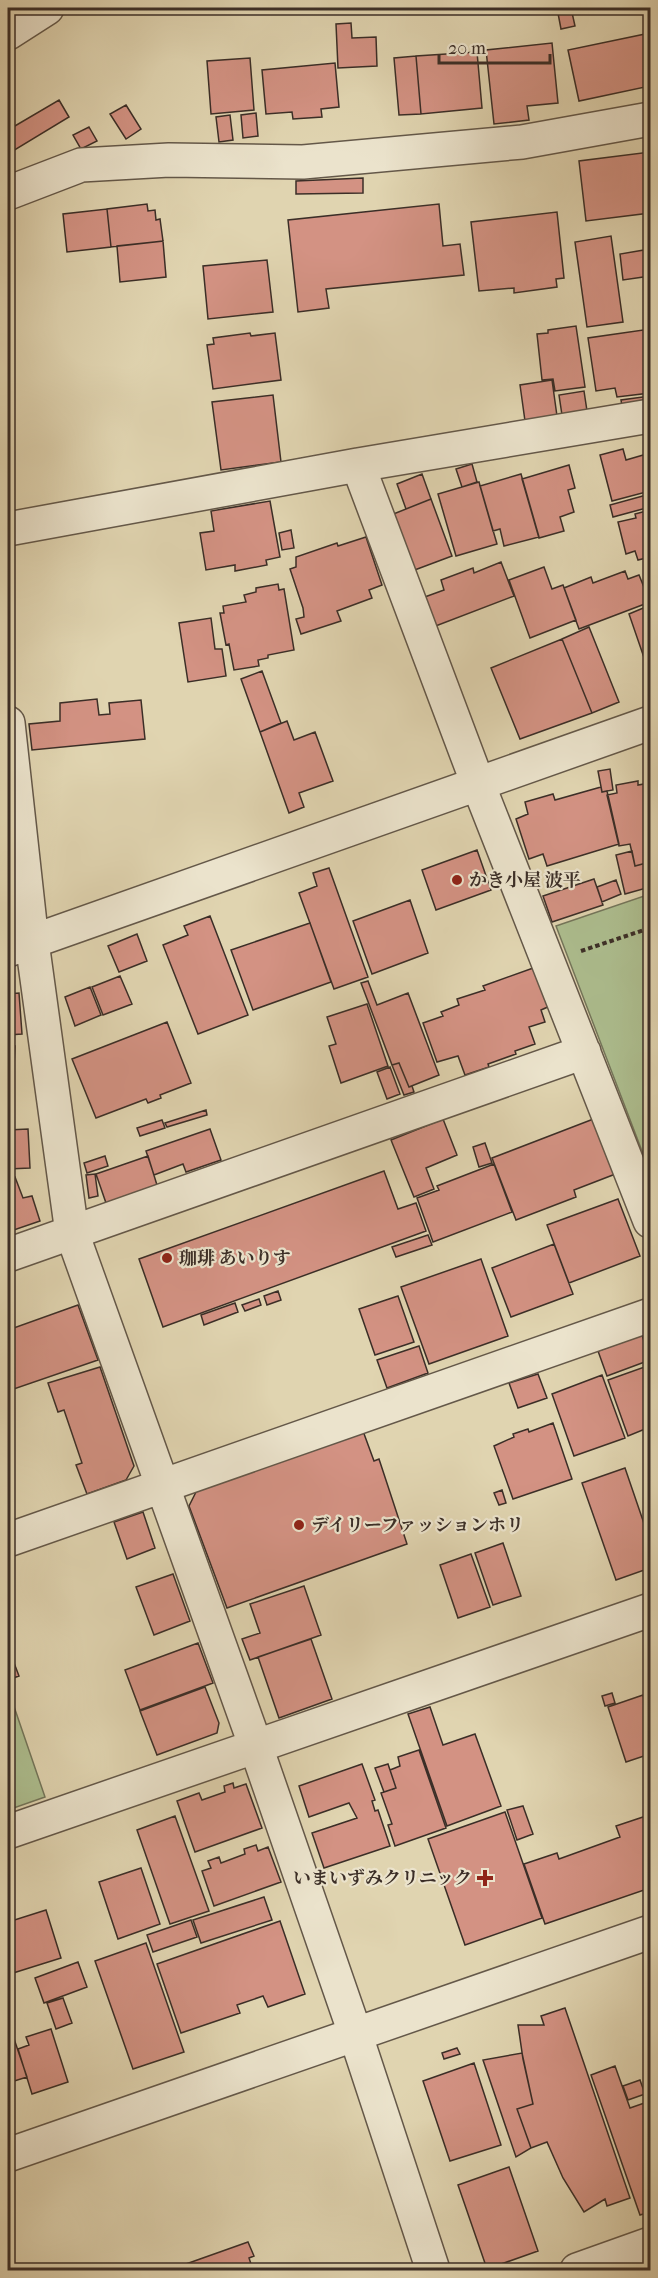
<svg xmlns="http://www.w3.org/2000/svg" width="658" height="2278" font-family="'IM FELL French Canon','Noto Serif JP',serif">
	<rect width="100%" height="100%" fill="#e0d4b0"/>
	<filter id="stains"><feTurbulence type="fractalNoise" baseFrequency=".00333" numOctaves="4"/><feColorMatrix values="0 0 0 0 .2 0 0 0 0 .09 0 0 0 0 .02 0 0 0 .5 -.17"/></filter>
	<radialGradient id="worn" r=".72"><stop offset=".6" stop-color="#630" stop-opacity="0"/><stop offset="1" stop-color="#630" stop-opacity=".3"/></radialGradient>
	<path fill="#adbe8f" stroke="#74765b" stroke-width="1.5" d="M650,894V1172L556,926Z
		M8,1689L45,1797L8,1810Z"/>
	<path fill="#d39283" stroke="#3b2e27" stroke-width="1.5" d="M557,8H571L575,26L561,29Z
		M351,23L352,38L376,37L377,66L338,68L336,24Z
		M650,33V86L579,101L568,50Z
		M552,43L558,103L527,106L529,120L494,124L486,50Z
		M477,52L482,108L421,114L416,56Z
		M416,56L421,114L399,115L394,58Z
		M250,58L254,110L211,114L207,61Z
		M335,63L339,107L321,109L322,117L293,119L292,112L266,114L262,70Z
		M59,100L69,117L8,154V130Z
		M126,105L141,129L126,139L110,114Z
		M256,113L258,136L243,138L241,115Z
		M230,115L233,140L219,142L216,117Z
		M89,127L97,141L81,149L73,135Z
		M650,152V213L586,221L579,161Z
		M363,178V193L296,194V181Z
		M147,204L148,211L155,210L156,220L160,219L163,241L111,247L107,209Z
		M439,204L443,246L460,244L464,275L326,289L329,308L298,312L288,220Z
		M107,209L111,247L67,252L63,214Z
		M557,212L564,278L556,279L557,287L514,293V288L479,291L471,222Z
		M611,236L623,322L587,327L575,242Z
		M163,241L166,277L120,282L117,246Z
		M650,249V276L623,280L620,254Z
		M267,260L273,312L208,319L203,266Z
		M576,326L585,387L555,391L553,379L542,380L537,334L548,333V330Z
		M650,329V393L617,397L615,388L596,391L588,338Z
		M250,333L251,336L275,333L281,380L213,389L207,345L214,344L213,338Z
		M552,380L557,416L525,421L520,385Z
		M584,391L587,411L562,415L559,395Z
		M273,395L281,462L221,470L212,402Z
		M650,396V402L622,406L621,400Z
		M623,449L626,460L650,453V491L612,501L600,455Z
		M472,464L477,482L462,487L456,469Z
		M569,465L575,488L568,490L574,512L560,517L564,531L539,538L522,479Z
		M422,474L431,499L406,509L397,484Z
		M521,474L539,537L504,546L500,529L493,531L480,486Z
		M479,482L497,544L456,556L438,494Z
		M650,494V507L613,517L610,505Z
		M431,499L452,556L412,571L391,515Z
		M270,501L280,557L266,560L267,565L235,571V565L206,570L200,533L214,531L211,511Z
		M650,510V557L638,560L635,551L626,554L618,522L636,518L635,514Z
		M291,530L294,548L282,550L279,533Z
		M366,537L382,585L369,590L372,598L337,611L341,621L301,634L296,619L304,617L303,608L290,569L296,567V557L337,543L338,546Z
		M501,562L514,596L433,627L422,598L444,590L441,580L473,568L474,573Z
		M650,566V580L649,581L644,568Z
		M544,567L552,589L563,585L576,620L530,638L509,580Z
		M625,571L628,579L639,575L650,602L579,629L564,588L591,577L593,583Z
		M278,584L279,590L284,589L294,650L268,655V658L258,660L259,666L234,670L229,644L226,645L220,613H224L223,606L246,602L244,595L256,592V588Z
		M648,606L650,612V675L629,614Z
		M211,618L215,649H222L226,676L188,682L179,623Z
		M589,627L619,702L592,713L562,639Z
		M562,639L592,713L520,739L491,668Z
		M262,671L281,723L260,732L241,679Z
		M97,699L99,715L110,714L109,703L141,700L145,739L32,750L29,724L60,721V703Z
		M287,721L294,740L315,732L333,781L299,793L304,807L289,813L260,732Z
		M610,769L613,790L602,792L598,771Z
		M638,781V785L650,783V862L635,866L630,844L619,846L607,795L617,793L616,785Z
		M601,787L602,792L607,791L619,844L547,866L543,854L529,859L516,819L528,814L525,802L553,794L555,800Z
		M477,850L491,890L436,910L422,870Z
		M632,851L635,866L650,862V887L625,894L616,855Z
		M329,868L368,977L334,989L299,893L317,886L313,873Z
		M594,879L603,905L552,922L543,896Z
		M616,880L621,894L602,902L597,887Z
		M410,900L428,953L372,974L353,921Z
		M210,916L248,1015L198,1034L163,945L188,935L184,926Z
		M310,923L331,982L253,1010L231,950Z
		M137,934L147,961L119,972L108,946Z
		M536,967L550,1006L541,1010L545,1022L529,1027L535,1044L515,1051L516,1054L488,1064L489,1067L465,1075L458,1056L437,1062L423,1023L443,1016L441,1012L459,1005L457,999L485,990L483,986Z
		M120,976L132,1004L103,1015L92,987Z
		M368,981L377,1005L408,993L439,1075L409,1087L399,1063L392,1065L361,983Z
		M90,987L101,1015L75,1026L65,997Z
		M19,993L22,1034L8,1035V994Z
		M367,1004L388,1066L341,1083L329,1046L336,1044L327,1017Z
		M167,1022L191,1083L160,1095L161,1098L148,1103L146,1099L96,1118L72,1059Z
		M8,1046H15L12,1108H8Z
		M399,1063L409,1087L412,1086L414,1092L404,1095L392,1065Z
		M390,1067L400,1094L387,1099L377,1072Z
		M206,1110L207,1115L167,1127L165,1123Z
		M596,1118L618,1173L574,1190L576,1197L516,1220L492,1158Z
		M443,1119L457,1155L426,1168L434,1189L414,1197L391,1140Z
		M162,1120L165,1128L140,1136L137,1128Z
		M28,1129L30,1168L8,1169V1130Z
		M210,1129L221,1160L186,1172L183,1164L154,1175L146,1151Z
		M485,1143L492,1163L479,1167L473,1147Z
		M105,1156L108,1166L87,1173L84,1163Z
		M148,1156L157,1185L106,1203L96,1174Z
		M494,1164L512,1212L433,1242L417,1198L439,1190L437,1186Z
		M384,1171L398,1209L416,1203L426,1231L163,1327L139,1259Z
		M95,1174L98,1196L89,1198L86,1175Z
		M15,1177L23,1198L32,1196L40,1221L8,1232V1179Z
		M618,1199L640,1256L569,1283L547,1225Z
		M428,1235L432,1245L396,1257L392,1247Z
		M554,1244L573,1294L511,1317L492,1268Z
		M481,1259L508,1336L429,1364L401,1287Z
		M278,1291L281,1300L267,1305L264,1296Z
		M398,1296L414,1342L375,1355L359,1309Z
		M259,1299L261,1305L245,1311L242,1305Z
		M235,1303L238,1312L204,1325L201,1315Z
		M78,1305L98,1360L8,1391V1330Z
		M642,1335L650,1360L607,1376L598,1351Z
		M419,1346L428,1373L387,1388L377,1360Z
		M650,1365V1427L628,1436L608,1380Z
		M100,1367L134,1466L126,1480L87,1494L76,1465L82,1463L64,1410L58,1412L48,1383Z
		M538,1374L547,1398L518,1408L509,1383Z
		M602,1375L625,1438L574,1456L552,1394Z
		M553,1423L572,1479L513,1499L494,1446L514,1437L513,1434L528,1429L529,1432Z
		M363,1431L374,1461L379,1459L407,1544L227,1608L189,1506L198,1488Z
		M625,1468L650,1541V1568L616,1580L582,1483Z
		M502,1490L506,1503L499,1505L494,1493Z
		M143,1512L155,1548L127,1559L114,1522Z
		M503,1543L521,1596L493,1605L475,1553Z
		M471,1554L490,1607L458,1618L440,1565Z
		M173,1574L190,1621L154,1635L136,1587Z
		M304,1586L321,1635L250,1660L242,1639L260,1633L250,1604Z
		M311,1639L332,1699L279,1718L258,1657Z
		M198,1643L213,1683L140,1710L125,1670Z
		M8,1647L19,1676L8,1680Z
		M650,1670V1690L645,1672Z
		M205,1687L219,1723L217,1733L157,1755L140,1711Z
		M612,1693L615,1703L605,1706L602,1696Z
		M643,1695L650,1718V1754L626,1762L608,1707Z
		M430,1707L443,1745L475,1734L501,1806L447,1826L408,1714Z
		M419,1750L446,1828L395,1846L388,1825L392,1824L381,1793L396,1788L390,1770L400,1766L398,1757Z
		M362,1764L375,1800L372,1801L375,1811L378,1810L390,1846L324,1868L312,1833L357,1818L349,1803L309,1817L299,1786Z
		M388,1764L396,1788L384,1792L375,1768Z
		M233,1783L234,1788L246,1784L262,1828L195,1852L177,1801L199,1793L202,1800L225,1792L224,1786Z
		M523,1806L533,1834L517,1840L507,1810Z
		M505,1812L542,1918L465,1945L428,1839Z
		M175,1816L209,1911L170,1924L137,1830Z
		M646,1816L650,1828V1888L545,1924L524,1864L557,1853L559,1859L620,1837L616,1826Z
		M256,1845L258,1851L268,1847L281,1882L214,1906L202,1871L211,1868L208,1861L219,1857L221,1863L245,1854L244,1849Z
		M141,1868L160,1924L118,1939L99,1882Z
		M264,1897L272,1920L201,1943L193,1920Z
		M46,1910L61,1958L10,1974L8,1966V1922Z
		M191,1920L197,1937L153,1952L147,1935Z
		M280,1921L305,1994L268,2007L263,1996L237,2005L240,2013L181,2033L157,1964Z
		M146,1943L184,2052L133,2069L95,1961Z
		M78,1962L87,1987L44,2003L35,1978Z
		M63,1998L72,2023L56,2029L47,2003Z
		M565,2008L630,2198L607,2206L605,2199L584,2212L563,2178L547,2142L531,2148L517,2109L533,2104L523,2059L518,2025H544L541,2016Z
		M10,2027L27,2077L8,2083V2028Z
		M51,2029L68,2082L32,2094L18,2049L29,2045L26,2037Z
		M457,2048L460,2054L444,2059L442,2053Z
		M522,2053L533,2104L517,2109L531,2148L516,2157L483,2060Z
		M474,2063L501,2145L450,2161L423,2081Z
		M615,2066L630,2108L650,2101V2212L640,2215L591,2075Z
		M640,2080L645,2094L628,2100L623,2086Z
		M509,2167L538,2251L487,2269L458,2185Z
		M248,2242L254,2256L249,2258L253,2270H169Z"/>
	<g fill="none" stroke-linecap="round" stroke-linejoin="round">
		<g stroke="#645849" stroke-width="36">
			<path id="minor" d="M8,33L47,8
				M8,193L81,165L169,160L303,162L522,142L650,119
				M650,416L358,465L478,784L650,1221
				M8,529L358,465
				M8,723L32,942L72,1233L256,1747L356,2036L433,2270
				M8,950L650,723
				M8,1255L584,1052
				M8,1540L650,1315
				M8,1832L650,1610
				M8,2155L650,1932
				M577,2270L650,2244"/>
		</g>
		<path stroke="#3b2e27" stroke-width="4" stroke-dasharray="4.5 3" stroke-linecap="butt" d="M581,951L650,928"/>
		<use href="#minor" stroke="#ebe3cc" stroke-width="33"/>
	</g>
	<g fill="#8f2418" stroke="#ebe3cc" stroke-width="2">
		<circle cx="457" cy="880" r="6"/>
		<circle cx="167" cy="1258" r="6"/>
		<circle cx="299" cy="1525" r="6"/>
		<path d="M482 1869h6v6h6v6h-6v6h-6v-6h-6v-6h6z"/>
	</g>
	<g text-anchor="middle" stroke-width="4.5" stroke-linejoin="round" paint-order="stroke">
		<g font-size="18" font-weight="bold" fill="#3b2e27" stroke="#ebe3cc" text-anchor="start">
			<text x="469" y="886">かき小屋 波平</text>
			<text x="179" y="1264">珈琲 あいりす</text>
			<text x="311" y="1531">デイリーファッションホリ</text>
			<text x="472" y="1884" text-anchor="end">いまいずみクリニック</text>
		</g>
	</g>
	<rect width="658" height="2278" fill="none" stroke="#e0d4b0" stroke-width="30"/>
	<rect x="9" y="9" width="640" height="2260" fill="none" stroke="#3b2e27" stroke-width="3"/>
	<rect x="15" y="15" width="628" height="2248" fill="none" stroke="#3b2e27" stroke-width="1.5"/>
	<path d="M439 54v9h111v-9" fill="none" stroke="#3b2e27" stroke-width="3"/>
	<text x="448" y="54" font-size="18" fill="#3b2e27" stroke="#ebe3cc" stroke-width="4.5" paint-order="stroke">20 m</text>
	<rect width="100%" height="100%" filter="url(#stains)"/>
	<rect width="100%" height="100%" fill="url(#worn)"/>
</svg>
